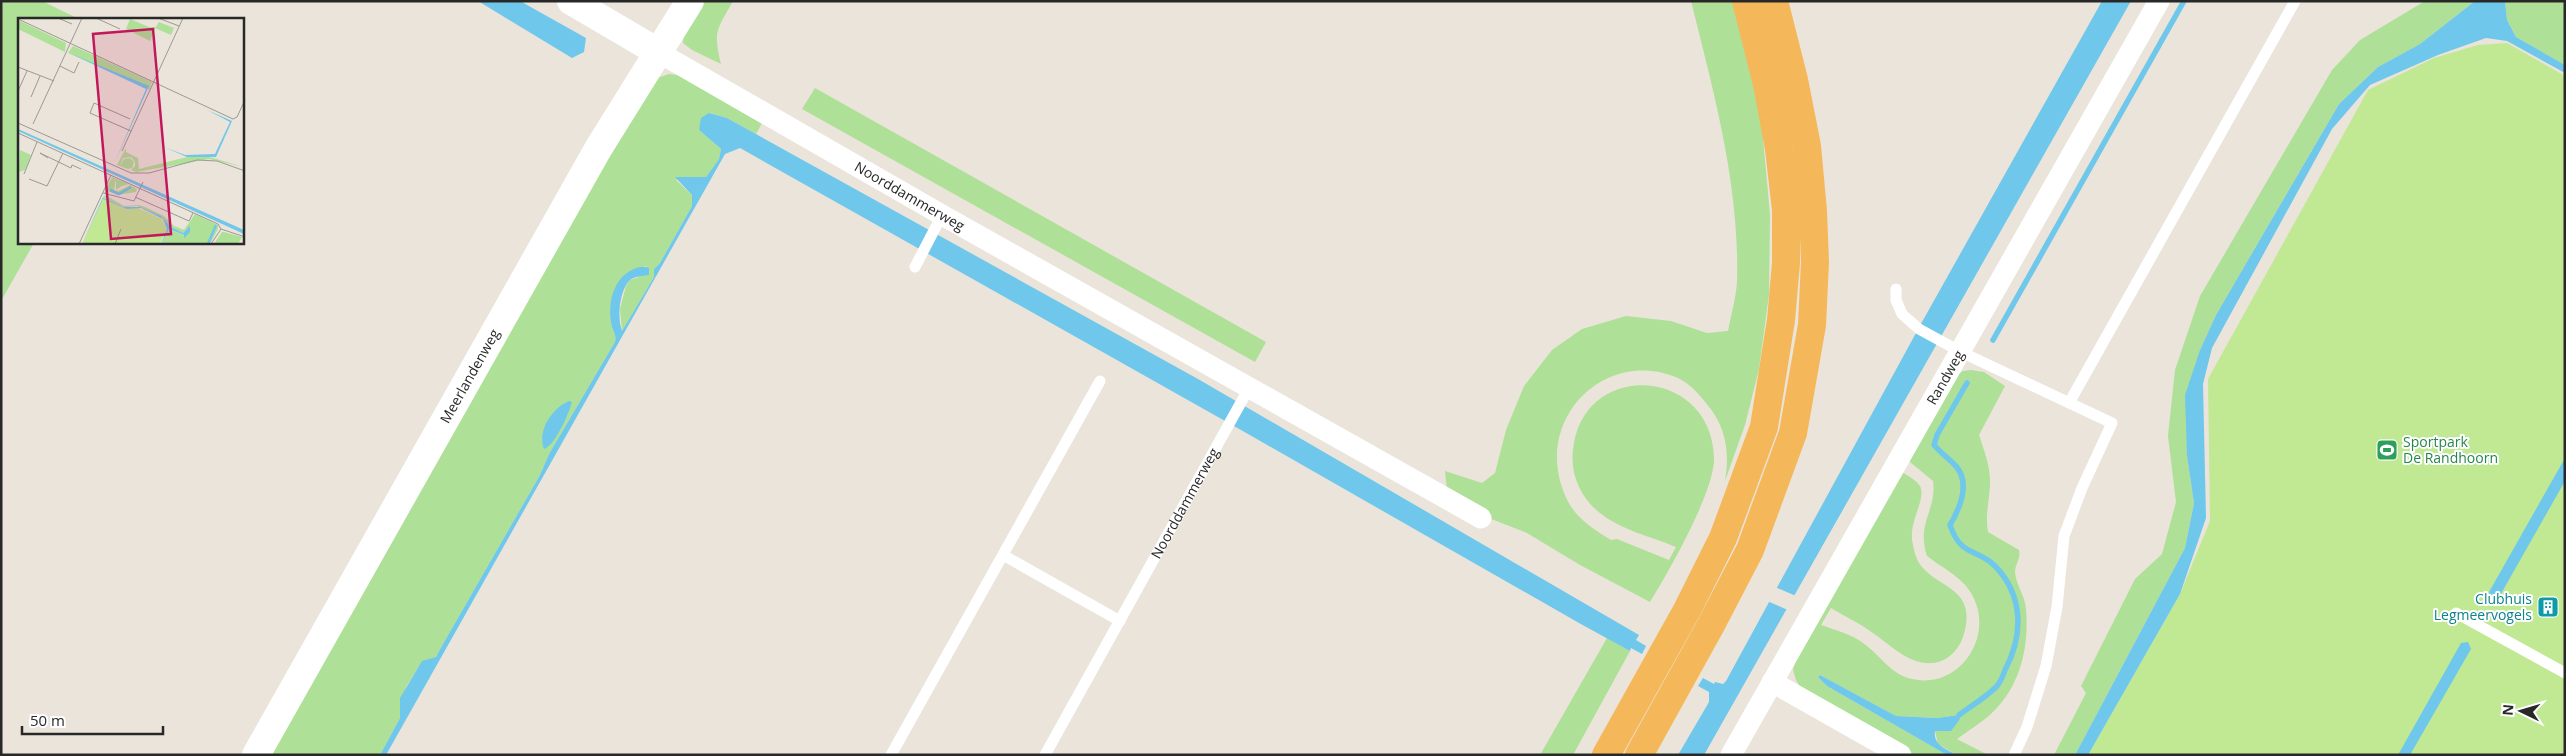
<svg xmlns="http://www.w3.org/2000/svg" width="2566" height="756" font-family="'Open Sans',sans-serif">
	<rect width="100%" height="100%" fill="#ebe4da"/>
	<path fill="#aee097" d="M1,1H42L79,19H19V242L34,243L1,301Z
		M700,1H733C717,30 713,31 721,64L692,50L683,43L684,30Z
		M1691,1H1734L1761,116L1770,215L1769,294L1759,369L1745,425L1725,481C1730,452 1726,426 1706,403C1699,394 1689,383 1678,378C1614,350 1548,404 1558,471C1560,485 1566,501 1575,512C1585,524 1598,532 1611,540L1617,539L1669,560L1676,547C1652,537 1621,530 1600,513C1581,498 1570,475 1573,450C1582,359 1711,366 1714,457C1716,489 1668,573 1650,602L1580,565L1527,533L1481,515L1447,490L1445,471L1482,483L1495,473L1506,430L1524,386L1552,350L1582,329L1626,316L1671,321L1707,333L1728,331C1731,315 1736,298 1737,282C1740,187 1714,93 1691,1Z
		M2425,1H2475L2420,44L2378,67L2339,104L2216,315L2200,350L2187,456L2194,503L2185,548L2075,755H2054L2086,693L2081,686L2135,579L2162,554L2176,502L2168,436L2175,370L2200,296L2332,70L2360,40Z
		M2505,1H2565V65L2516,37L2507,20Z
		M669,74L678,75L762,123L756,134L727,118L709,113L699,130L721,149L719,159L706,177L676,180L692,195V206L660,263L654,269V277L622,331L620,309L626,286L630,280L639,277L647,266C618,271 608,295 611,323C612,330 617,335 615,342L549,454L540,475L439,651L436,657L419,666L406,687L400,718L380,755H269L651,80Z
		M815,88L1266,342L1255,362L802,109Z
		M1971,370L1984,372L2005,386L1979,435C1984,450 1991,468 1990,485C1989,502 1985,516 1988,532L2019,550C2021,559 2015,564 2015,572C2016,585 2025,596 2026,609C2029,646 2021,684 1994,711C1983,722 1969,730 1957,739L1988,755H1957L1938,744L1935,731L1959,715L1937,718L1896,716L1820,675L1818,677L1827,686L1947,755H1914L1811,696L1802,690L1796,680L1793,670L1796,659L1902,472C1908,476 1916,480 1920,486C1927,499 1907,523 1913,545C1914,551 1916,558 1919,563C1937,590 1979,586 1963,637C1960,647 1950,658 1941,661C1914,671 1890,644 1870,631C1858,622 1844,616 1831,608L1821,625C1835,630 1851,634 1863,643C1879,654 1889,672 1908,678C1958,693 1997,636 1971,593C1962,577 1941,567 1927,556C1916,523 1937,510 1933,481L1910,462L1909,458L1954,377L1963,371Z
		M1607,638L1630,651L1573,755H1540Z"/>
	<path fill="#c1e893" d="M2507,43L2565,76V755H2088L2180,594L2210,521L2208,379L2368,90L2434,58L2478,45Z"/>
	<path fill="#6fc7eb" d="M478,1H520L586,38L584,52L572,58Z
		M2102,1H2131L1704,755H1678L1709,702V692L1698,686L1703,678L1714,684L1715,682L1723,684L1726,681L1922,322Z
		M2475,1H2505L2507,20L2516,37L2565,65V73L2507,41L2486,38L2438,55L2370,85L2332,129L2212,348L2203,384L2206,518L2180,594L2088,755H2075L2185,548L2194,503L2187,456L2185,395L2200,350L2216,315L2339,104L2378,67L2420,44Z
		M709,113L727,118L1198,379L1639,635L1636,640L1646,646L1642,654L1631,648L1630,651L1579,623L1241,430L740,148L725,154L386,755H380L400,718V698L422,661L436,657L439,651L540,475L549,454L615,342C617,335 612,330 611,323C608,306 612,283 627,273C634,268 642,265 649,268V275C643,276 635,276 630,280C619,291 617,318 622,331L654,277V269L660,263L692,206V195L675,177H706L719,159L721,149L699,130L701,118Z
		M569,401L572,402C569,413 555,446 544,449C537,431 552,408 569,401Z
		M2565,458V481L2498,599L2491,598L2489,592Z
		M2468,642L2471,649L2410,755H2398L2461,643Z
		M1820,675L1896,716L1937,718L1959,715L1960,719L1951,731H1935C1933,745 1946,749 1957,755H1947L1827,686L1818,677Z"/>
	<path fill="#ebe4da" d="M1775,587L1796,596L1788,610L1767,601Z"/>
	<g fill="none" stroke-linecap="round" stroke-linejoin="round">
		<path stroke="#6fc7eb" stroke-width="5.5" d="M1993,340L2184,1
			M1959,715C1971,706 1985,698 1996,687C2000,683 2003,676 2005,670C2023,636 2024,597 1996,567C1978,548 1961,558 1950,525C1960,508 1971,482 1955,465C1948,458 1941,453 1934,445L1937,435L1967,383"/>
		<g stroke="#fff" stroke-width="11">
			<path d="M915,267L942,215"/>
			<path d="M1896,289V300L1902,314L1919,329L1961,352L2112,423L2082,488L2064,536L2057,607L2046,666L2027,727L2014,755"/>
			<path d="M2069,403L2295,1"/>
			<path d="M1003,555L1120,621"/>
			<path d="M2456,613L2565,673"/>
			<path d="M891,755L1100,381"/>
			<path id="s1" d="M1045,755L1249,388"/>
		</g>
		<g stroke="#fff" stroke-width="21">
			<path id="s2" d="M658,52L942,215L1481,518"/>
			<path d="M1772,682L1901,755"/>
			<path id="s3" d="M1731,755L2159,1"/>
		</g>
		<g stroke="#fff" stroke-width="28">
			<path d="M571,1L658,52"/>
			<path id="s4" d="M256,755L598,149L690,1"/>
		</g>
		<path stroke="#f4b85a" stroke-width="28" d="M1606,755L1687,610L1723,538L1764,427L1781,320L1786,263V210L1779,149L1767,84L1746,1
			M1639,755L1711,625L1750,550L1793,433L1812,325L1815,262L1813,211L1807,146L1794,80L1774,1"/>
	</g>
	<defs>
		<g id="stadium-square" transform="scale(1.125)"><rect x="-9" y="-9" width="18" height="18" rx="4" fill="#2e9e5b" stroke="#fff"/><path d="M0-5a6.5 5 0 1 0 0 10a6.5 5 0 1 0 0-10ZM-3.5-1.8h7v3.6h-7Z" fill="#fff"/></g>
		<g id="building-square" transform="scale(1.125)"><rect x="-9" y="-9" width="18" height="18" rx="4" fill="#0f9aa8" stroke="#fff"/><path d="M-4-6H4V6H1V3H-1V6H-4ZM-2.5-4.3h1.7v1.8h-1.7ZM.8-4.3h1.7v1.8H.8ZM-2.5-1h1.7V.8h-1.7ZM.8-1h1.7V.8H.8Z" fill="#fff"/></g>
	</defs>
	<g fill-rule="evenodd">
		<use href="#stadium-square" x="2387" y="450"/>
		<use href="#building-square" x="2548" y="607"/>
	</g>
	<g text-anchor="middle" stroke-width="4" stroke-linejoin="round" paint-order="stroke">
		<g font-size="14" fill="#282828" stroke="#fff">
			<text dy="5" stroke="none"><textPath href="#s2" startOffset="290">Noorddammerweg</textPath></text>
			<text dy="5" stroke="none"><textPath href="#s4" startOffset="435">Meerlandenweg</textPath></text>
			<text dy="5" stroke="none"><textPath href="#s3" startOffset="434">Randweg</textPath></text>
			<text dy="5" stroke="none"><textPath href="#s1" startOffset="288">Noorddammerweg</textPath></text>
		</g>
		<g font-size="14" fill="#27864d" stroke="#fff" text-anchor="start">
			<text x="2403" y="447">Sportpark<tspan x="2403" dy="16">De Randhoorn</tspan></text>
		</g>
		<g font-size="14" fill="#0d838f" stroke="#fff" text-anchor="end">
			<text x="2532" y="604">Clubhuis<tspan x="2532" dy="16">Legmeervogels</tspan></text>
		</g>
	</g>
	<g transform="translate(18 18)">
		<rect width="226" height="226" fill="#ebe4da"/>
		<path d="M112,1L131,9H138L141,4L156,10L153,17L137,10L132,23L108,11ZM0,2L48,25L47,34L0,11ZM55,28L134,64L131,73L129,68L50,35ZM108,130V134L120,140L121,151L173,138H188L226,149L191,141L118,154L113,152L117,148V144L114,140L112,139L105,140L102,148L106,141L112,140L116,144L114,150L110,151L99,147ZM2,132L13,137L7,152L1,154ZM94,159L111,166L104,168L98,172V161L96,172L100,173L112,167L119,171L118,174L99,177L90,173L88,176L86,175ZM87,177L106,188L121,187L127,189L146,198L156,208L166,212L177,196L200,207V211L192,226H143L151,211L167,218L171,214L170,210L165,215L153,209L143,198L119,188L106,189L85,180ZM204,214H206L224,219L220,226H196Z" fill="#aee097"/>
		<path d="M85,181L109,191L120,190L144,201L149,211L142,226H64Z" fill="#c1e893"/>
		<path d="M51,35L131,68L96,146L128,71ZM189,92L214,103L198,139H169L146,129L167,137L197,136L212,104ZM0,111L226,212V216L0,113ZM86,177L85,180L106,189H122L143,198L153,209L165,215L172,208V214L166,220V217L151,211L143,226L149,211L145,201L123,190L109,191L85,181L64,226Z" fill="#6fc7eb"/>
		<path fill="none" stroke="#6fc7eb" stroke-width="2.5" d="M92,172L101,176L113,169M190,226L198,207"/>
		<path fill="none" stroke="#9d9993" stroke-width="1" d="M40,0L54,6M78,0L102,11M140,0L161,8M0,1L215,101L219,99L227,82M42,48L56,55L61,44M0,49L36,63M0,73L9,53M13,79L22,58M112,101L76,85L72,95L113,113M0,105L113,155H131L179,142L199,143L227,153M15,106L64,0M0,115L200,206L203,211L227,219M104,133L165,0M30,140L22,135L53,150L54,147L63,151M6,156L19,124M11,161L29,168L45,135M85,175L116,183L125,164M117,179L171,203L175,195M61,226L93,157M97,226L103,211M193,226L203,211"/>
		<path fill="#c2185b" fill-opacity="0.15" stroke="#c2185b" stroke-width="2.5" d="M135,11L153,216L93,221L75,16Z"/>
		<rect width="226" height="226" fill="none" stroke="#282828" stroke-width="2.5"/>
	</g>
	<rect width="2566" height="756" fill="none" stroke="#282828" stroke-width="5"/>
	<g transform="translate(2521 711) rotate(275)" stroke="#ffffff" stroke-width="4" paint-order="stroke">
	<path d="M0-4L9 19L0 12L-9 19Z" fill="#282828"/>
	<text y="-8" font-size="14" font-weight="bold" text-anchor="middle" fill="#282828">N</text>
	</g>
	<path d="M22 726v8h141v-8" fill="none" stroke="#282828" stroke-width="2.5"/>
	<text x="30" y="726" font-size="15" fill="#282828" stroke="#ffffff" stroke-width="4" paint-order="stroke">50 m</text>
</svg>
